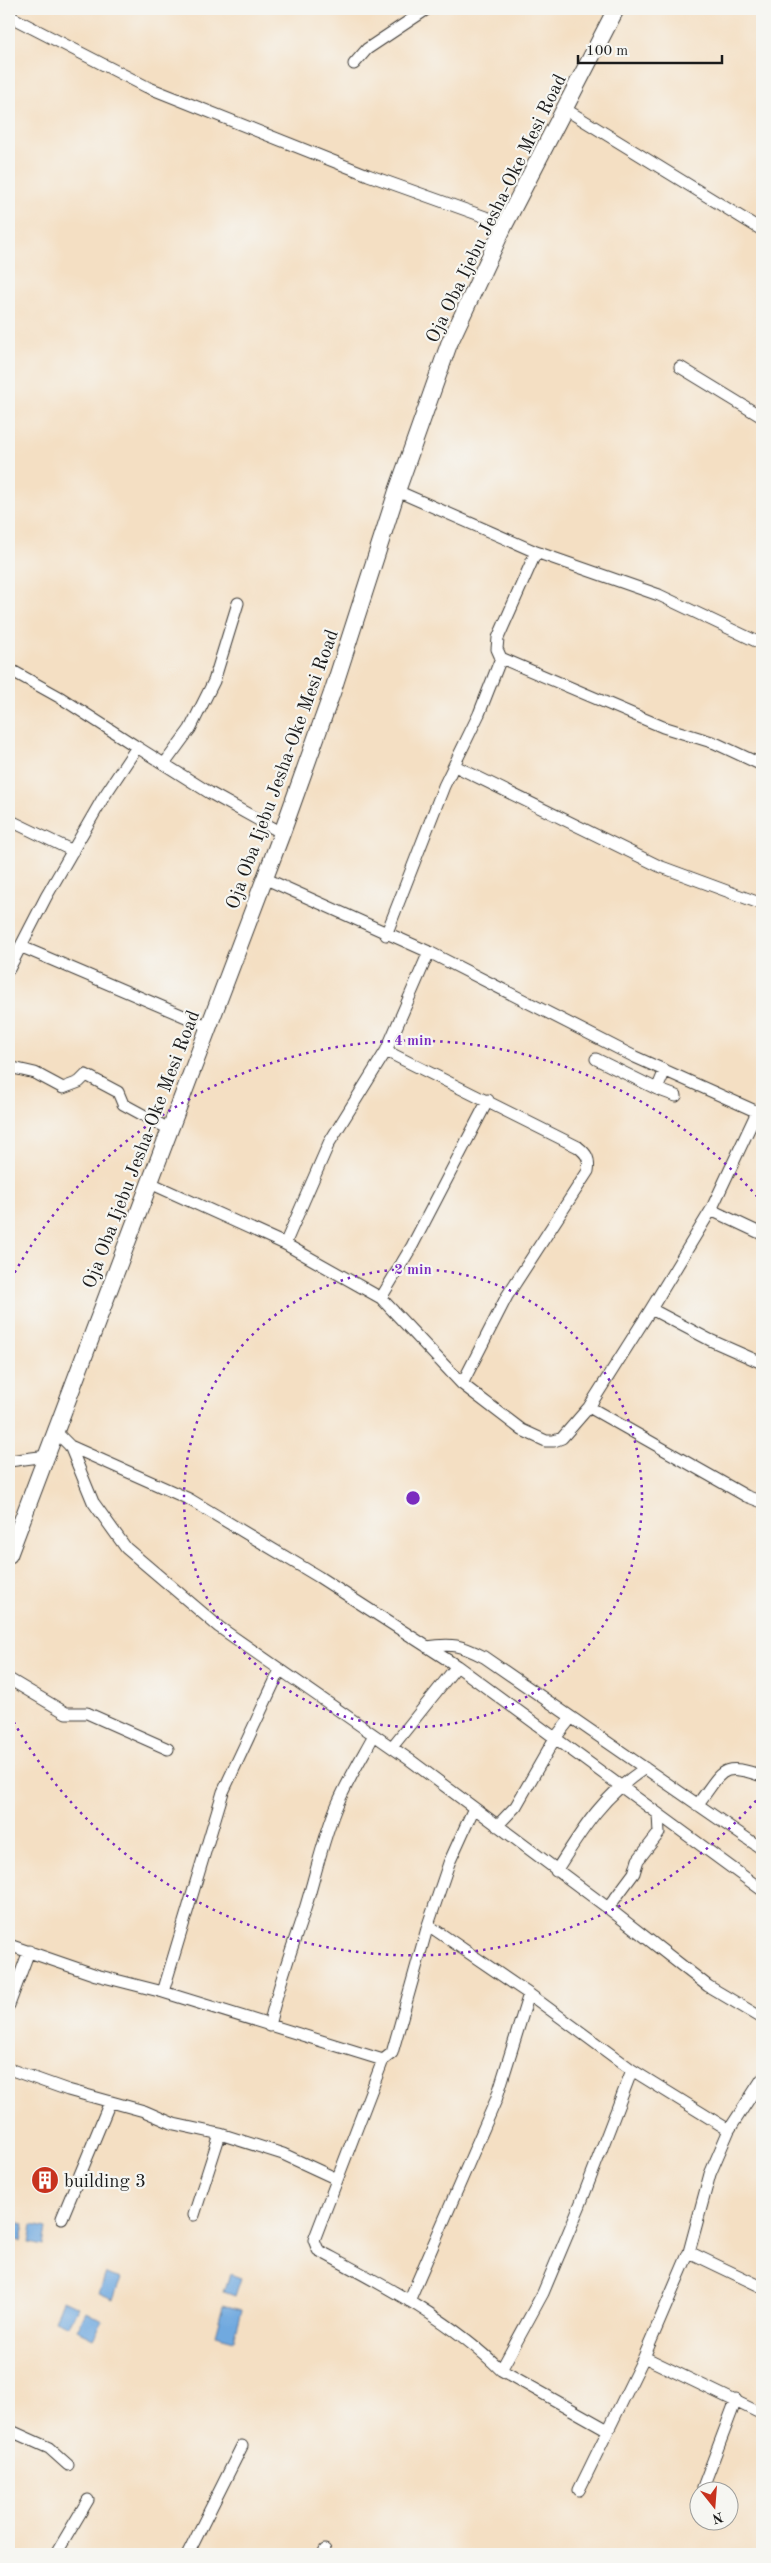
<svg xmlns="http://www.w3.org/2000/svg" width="771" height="2563" font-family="'Old Standard TT',serif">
	<rect width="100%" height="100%" fill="#f6f6f2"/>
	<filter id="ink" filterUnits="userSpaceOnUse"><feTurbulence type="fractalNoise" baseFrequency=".02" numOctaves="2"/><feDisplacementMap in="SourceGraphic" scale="10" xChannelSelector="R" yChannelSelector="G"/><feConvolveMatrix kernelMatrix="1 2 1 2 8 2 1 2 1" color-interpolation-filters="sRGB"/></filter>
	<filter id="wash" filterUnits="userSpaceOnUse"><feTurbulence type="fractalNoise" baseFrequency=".0096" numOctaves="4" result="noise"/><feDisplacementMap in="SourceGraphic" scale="20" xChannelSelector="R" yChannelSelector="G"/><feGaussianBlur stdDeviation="1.12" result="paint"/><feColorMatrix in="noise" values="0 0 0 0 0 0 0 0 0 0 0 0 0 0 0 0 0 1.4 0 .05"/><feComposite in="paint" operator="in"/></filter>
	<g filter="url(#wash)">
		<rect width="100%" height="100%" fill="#f4dfc3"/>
		<path fill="#6fa9df" stroke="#46627e" d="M10,2221L24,2224L21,2241L9,2239Z
			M32,2225L46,2228L43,2246L29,2243Z
			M106,2274L121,2279L113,2299L99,2293Z
			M230,2274L241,2278L235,2296L224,2292Z
			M63,2300L78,2307L69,2326L55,2320Z
			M223,2305L242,2310L234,2340L215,2335Z
			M86,2312L103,2321L93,2338L77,2330Z"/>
	</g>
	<g filter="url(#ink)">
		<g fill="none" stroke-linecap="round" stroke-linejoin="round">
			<g stroke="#3c3935" stroke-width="13">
				<path id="minor" d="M9,16L147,87L368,175L505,224
					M354,64L367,49L427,9
					M565,109L762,230
					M680,367L762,417
					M397,491L536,552L659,595L762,644
					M501,658L663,727L715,743L762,765
					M9,669L61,698L137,747
					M165,763L190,729L214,681L238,603
					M455,766L659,866L762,904
					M9,820L73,851
					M264,878L429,952L635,1057L762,1114
					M386,935L444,786L479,714L501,658L497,649L498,638L536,552
					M22,947L207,1026
					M9,969L46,897L103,798L137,747L210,793L282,833
					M386,1051L578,1147C587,1154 590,1159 588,1171L507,1296L462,1384
					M596,1059L657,1089
					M9,1067L35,1073L63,1088L79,1082L86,1075L118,1092L123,1104L169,1129
					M665,1070L657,1089L676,1096
					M148,1182L285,1244L381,1298L462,1384L522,1430L546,1441H554L562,1438L589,1407L651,1309L711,1210L757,1112
					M711,1210L762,1234
					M285,1244L329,1143L386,1051L429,952
					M381,1298L412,1246L488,1100
					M651,1309L710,1340L762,1363
					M589,1407L746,1496L762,1502
					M56,1432L70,1446L93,1502L126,1548L219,1627L410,1760L608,1908L708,1986L762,2018
					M70,1446L189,1499L319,1577L457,1666L762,1890
					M9,1461L47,1456
					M427,1647C452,1643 461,1645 484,1657L762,1849
					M9,1679L66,1713H87L168,1749
					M392,1747L457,1666
					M697,1805C723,1772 719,1761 762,1776
					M474,1808L449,1863L428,1925L392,2053L383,2060L314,2240L318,2250C381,2284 450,2319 501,2370L608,2430
					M497,1826L516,1806L555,1738L571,1718
					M556,1871C584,1827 601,1798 645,1768
					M608,1908L634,1873L638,1860L659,1833L658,1814
					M428,1925L529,1994L632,2070L729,2130
					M9,1945L96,1975L163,1992L383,2060
					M163,1992L223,1792L280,1670
					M9,2005L29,1951
					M269,2026C278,1986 292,1948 305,1909C316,1874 323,1837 338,1803C348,1780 362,1757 374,1735
					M9,2069L68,2090L144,2111L174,2124L220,2134L283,2154L337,2179
					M194,2215L220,2134
					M62,2218L110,2102
					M689,2252L762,2287
					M409,2301L496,2100L529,1994
					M644,2357L762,2414
					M501,2370L543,2293L580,2205L632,2070
					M9,2430L49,2448L68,2465
					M703,2487L736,2400
					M579,2490L644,2357L689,2252L710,2174L729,2130L762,2079
					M56,2554L88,2500
					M188,2554L242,2446
					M323,2554L325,2550"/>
			</g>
			<g stroke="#3c3935" stroke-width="18">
				<path id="secondary" d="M9,1555L282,833L332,693L397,491L449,344L505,224L616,9"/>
			</g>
			<use href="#minor" stroke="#fff" stroke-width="11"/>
			<use href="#secondary" stroke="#fff" stroke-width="16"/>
		</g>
	</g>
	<g fill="none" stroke="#7b2cbf" stroke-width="2.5" stroke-dasharray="2.5 5">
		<circle cx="413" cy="1498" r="229"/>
		<path d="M761 1795A458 458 0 0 1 11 1717M11 1279A458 458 0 0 1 761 1201"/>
	</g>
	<defs>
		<g id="building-disc" transform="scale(1.4375)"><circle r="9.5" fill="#c8321e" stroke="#f6f6f2"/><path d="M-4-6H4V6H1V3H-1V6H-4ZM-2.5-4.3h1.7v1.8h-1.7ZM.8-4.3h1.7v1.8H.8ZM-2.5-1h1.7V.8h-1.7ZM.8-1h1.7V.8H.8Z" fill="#fff"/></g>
	</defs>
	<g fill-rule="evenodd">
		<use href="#building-disc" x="45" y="2180"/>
	</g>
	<g text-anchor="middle" stroke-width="4.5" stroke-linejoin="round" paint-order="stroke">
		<g font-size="19" fill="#1c1c1c" stroke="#f6f6f2">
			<text transform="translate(495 208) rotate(-64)" y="7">Oja Oba Ijebu Jesha-Oke Mesi Road</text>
			<text transform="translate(281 769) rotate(-70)" y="7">Oja Oba Ijebu Jesha-Oke Mesi Road</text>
			<text transform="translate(140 1149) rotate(-69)" y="7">Oja Oba Ijebu Jesha-Oke Mesi Road</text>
		</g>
		<g font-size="19" fill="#1c1c1c" stroke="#f6f6f2" text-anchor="start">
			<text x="64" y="2187">building 3</text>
		</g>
	</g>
	<circle cx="413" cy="1498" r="8" fill="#7b2cbf" stroke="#f6f6f2" stroke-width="2.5"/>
	<g font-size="15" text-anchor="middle" font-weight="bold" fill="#7b2cbf" stroke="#f6f6f2" stroke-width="4.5" stroke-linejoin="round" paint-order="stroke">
		<text x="413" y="1045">4 min</text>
		<text x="413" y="1274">2 min</text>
	</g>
	<rect width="771" height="2563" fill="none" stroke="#f6f6f2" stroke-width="30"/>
	<g transform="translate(714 2506) rotate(163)"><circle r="24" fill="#f6f6f2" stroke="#9f9f9c"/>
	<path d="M0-4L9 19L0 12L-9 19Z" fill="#c8321e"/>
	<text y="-8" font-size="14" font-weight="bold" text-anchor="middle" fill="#1c1c1c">N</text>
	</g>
	<path d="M578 55v8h144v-8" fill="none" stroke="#1c1c1c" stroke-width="2.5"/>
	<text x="586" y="55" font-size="15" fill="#1c1c1c" stroke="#f6f6f2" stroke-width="4" paint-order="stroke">100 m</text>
</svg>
